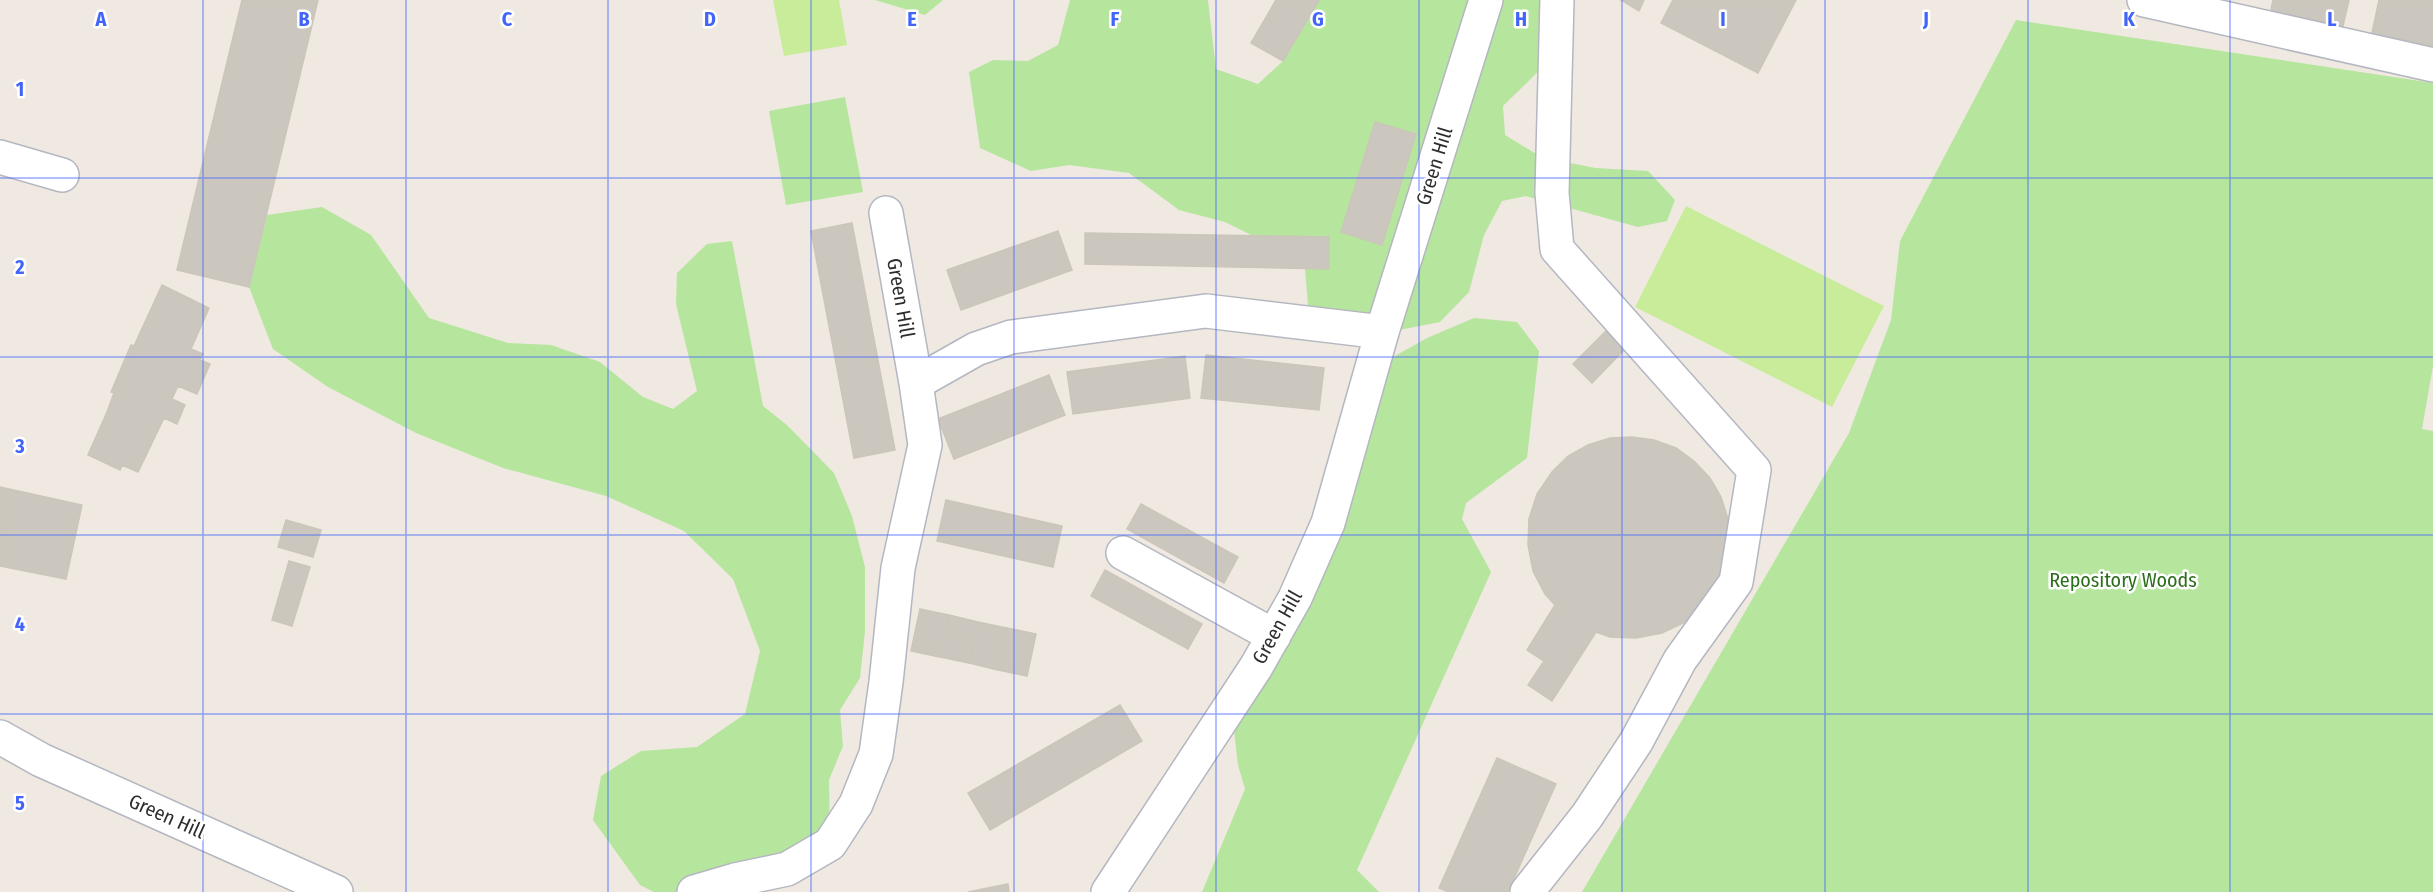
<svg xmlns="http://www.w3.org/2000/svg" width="2433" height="892" font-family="'Fira Sans Condensed',sans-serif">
	<rect width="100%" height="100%" fill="#efe9e1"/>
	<path fill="#b6e59e" d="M875,0H943L925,15Z
		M1070,0H1208L1216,69L1258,84L1283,61L1319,0H1557L1556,54L1503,106L1505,135L1541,157L1595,168L1648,171L1675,200L1667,221L1638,227L1526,196L1502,201L1484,235L1469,292L1440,322L1399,330L1333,326L1308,305L1305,269H1329V238L1253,236L1225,222L1179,210L1129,173L1069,165L1031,171L980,148L969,72L993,60L1028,61L1058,45Z
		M2016,20L2433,83V366L2422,429L2433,431V892H1582L1849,433L1891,320L1900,241Z
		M845,97L863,192L786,205L769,111Z
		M322,207L371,235L429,318L508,343L551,345L600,362L643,397L673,409L697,391L676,304L677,273L707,244L732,241L763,406L787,425L834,473L852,516L865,567V631L860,678L840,710L843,746L829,780L830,844L694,892H654L640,885L593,820L601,776L641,751L697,747L745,714L760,651L733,579L684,531L606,496L503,468L416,433L328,387L273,349L249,287L267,215Z
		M1474,318L1517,322L1539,351L1527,458L1466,503L1462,519L1491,572L1357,870L1379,892H1202L1245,789L1238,765L1231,704L1256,667L1372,369L1427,338Z"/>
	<path fill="#c9ec9a" d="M773,0H839L847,45L784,56Z
		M1686,206L1884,306L1832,407L1635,307Z"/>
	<path fill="#cbc7bf" stroke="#cbc5ba" stroke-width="1.5" d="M242,0H318L249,287L177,270Z
		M1276,0H1319L1283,61L1251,43Z
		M1621,0H1644L1639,11Z
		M1673,0H1796L1758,73L1661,23Z
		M2273,0H2349L2343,26L2271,10Z
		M2379,0H2433V46L2372,33Z
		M1375,122L1416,134L1382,245L1341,232Z
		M852,223L895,450L854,458L811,231Z
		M1058,231L1072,270L961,310L947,270Z
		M1085,233L1329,237V269L1085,264Z
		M162,285L209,308L191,349L203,354L200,360L210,364L197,394L178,386L172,399L185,405L177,424L164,418L138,472L122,465L120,470L88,455L107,412L114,393L111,392L131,345L134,346Z
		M1606,331L1625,349L1592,383L1573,364Z
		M1206,355L1324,368L1319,410L1201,398Z
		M1185,356L1190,398L1073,414L1067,372Z
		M1049,375L1065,415L954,459L938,419Z
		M1632,437L1654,440L1676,448L1694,461L1710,478L1721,497L1728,519L1730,542L1718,586L1705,604L1685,622L1662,633L1636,638L1610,637L1596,632L1552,701L1528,685L1544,661L1527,650L1555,605L1545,594L1533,571L1528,545L1529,519L1537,494L1552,472L1568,456L1588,445L1610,438Z
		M0,487L82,505L66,579L0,566Z
		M946,500L1062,526L1053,567L937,541Z
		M1141,504L1238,557L1224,583L1127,529Z
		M286,520L321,530L313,557L278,547Z
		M289,561L310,567L292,626L272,620Z
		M1105,570L1202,624L1188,649L1091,596Z
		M920,609L949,615L940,657L911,651Z
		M949,615L978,622L969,663L940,657Z
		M978,622L1007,628L998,670L969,663Z
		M1007,628L1036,634L1027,676L998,670Z
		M1120,705L1142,741L990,830L968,793Z
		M1497,758L1556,784L1508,892H1449L1439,888Z
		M1008,884L1009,892H968Z"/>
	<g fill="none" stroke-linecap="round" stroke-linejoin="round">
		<g stroke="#b4b7c1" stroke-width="36">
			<path id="minor" d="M2144,0L2433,65
				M0,157L62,175
				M1382,332L1486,0
				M916,383L976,349L1011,337L1206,311L1382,332L1328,523L1295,598L1256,667L1108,892
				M1123,553L1274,636
				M0,737L41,760L336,892
				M694,892L735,880L787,869L830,844L856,804L876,754L886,682L898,568L925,445L916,383L886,213
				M1527,892L1587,816L1636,742L1680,660L1736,582L1754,470L1557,249L1552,193L1557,0"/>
		</g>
		<use href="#minor" stroke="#fff" stroke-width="33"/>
	</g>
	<path fill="none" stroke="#4264fb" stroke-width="1.5" stroke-opacity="0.55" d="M203,0V892M406,0V892M608,0V892M811,0V892M1014,0V892M1216,0V892M1419,0V892M1622,0V892M1825,0V892M2028,0V892M2230,0V892M0,178H2433M0,357H2433M0,535H2433M0,714H2433"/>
	<g text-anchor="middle" stroke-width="5" stroke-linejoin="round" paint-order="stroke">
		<g font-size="20" fill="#2e2e2e" stroke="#fff">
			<text transform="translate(1434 166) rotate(-73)" y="7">Green Hill</text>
			<text transform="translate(901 298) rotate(80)" y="7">Green Hill</text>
			<text transform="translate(1277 627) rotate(-61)" y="7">Green Hill</text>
			<text transform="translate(167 816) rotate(24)" y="7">Green Hill</text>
		</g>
		<g font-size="20" fill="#2c6e1b" stroke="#fff">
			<text x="2123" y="587">Repository Woods</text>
		</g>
	</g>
	<g font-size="20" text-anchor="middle" font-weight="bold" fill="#4264fb" stroke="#fff" stroke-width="5" stroke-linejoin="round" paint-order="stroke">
		<text x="101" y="26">A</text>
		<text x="304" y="26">B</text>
		<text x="507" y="26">C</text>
		<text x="710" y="26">D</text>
		<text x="912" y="26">E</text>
		<text x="1115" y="26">F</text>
		<text x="1318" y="26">G</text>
		<text x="1521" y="26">H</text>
		<text x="1723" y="26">I</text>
		<text x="1926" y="26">J</text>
		<text x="2129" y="26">K</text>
		<text x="2332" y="26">L</text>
		<text x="20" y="96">1</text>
		<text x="20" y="274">2</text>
		<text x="20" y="453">3</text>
		<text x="20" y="631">4</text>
		<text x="20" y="810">5</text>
	</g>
</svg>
